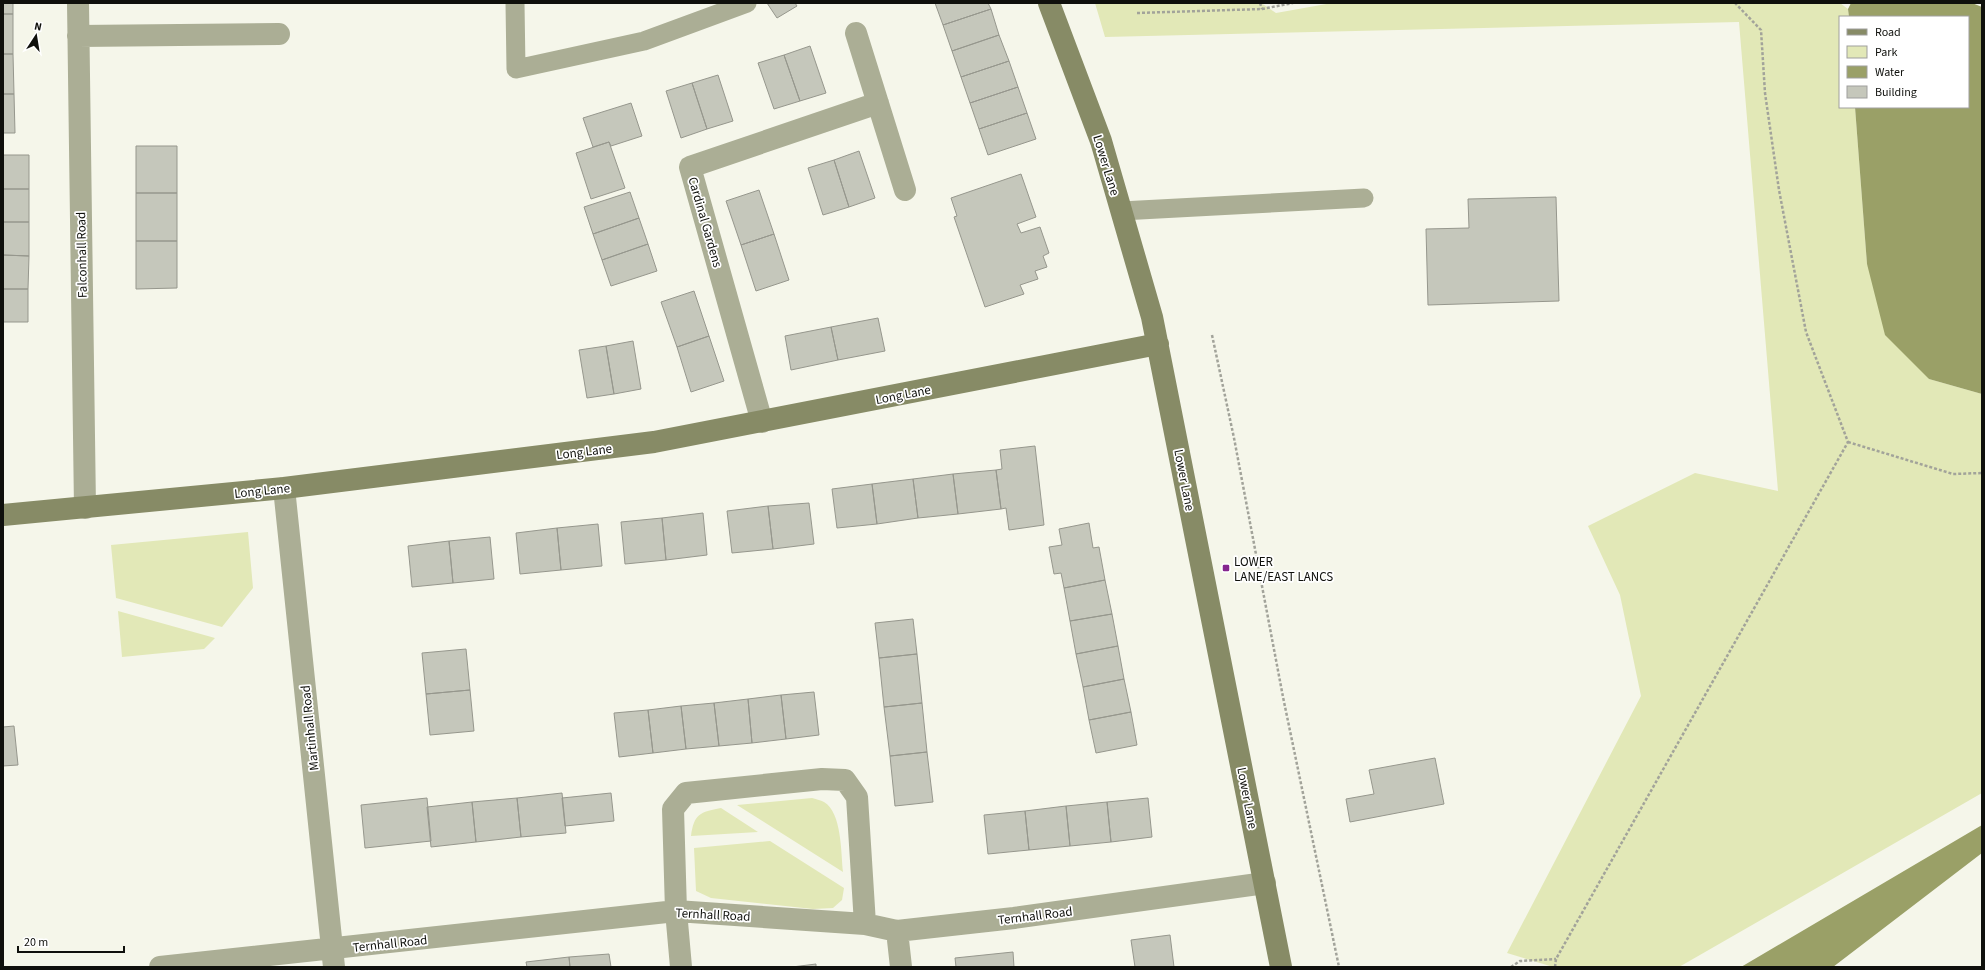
<svg xmlns="http://www.w3.org/2000/svg" width="1985" height="970" font-family="'Source Sans 3',sans-serif">
	<rect width="100%" height="100%" fill="#f5f6ea"/>
	<path fill="#e2e8b7" d="M1095,3H1261L1276,13L1332,3H1840L1848,9L1849,17H1840V107H1855L1867,264L1929,379L1982,394V793L1679,967H1548L1550,966L1507,953L1641,696L1620,595L1588,526L1695,473L1778,491L1739,22L1105,37Z
		M248,532L253,588L222,627L116,598L111,545Z
		M118,611L215,638L204,649L122,657Z
		M812,798C815,799 821,800 824,802C842,812 841,854 843,872L737,805Z
		M721,808L758,832L691,836C694,814 700,812 721,808Z
		M770,841L844,888L842,900L833,908L813,909L711,898L696,891L694,848Z"/>
	<path fill="#9aa067" d="M1851,3H1972L1982,7V394L1929,379L1885,335L1867,264L1855,107H1968V17H1849L1848,9Z
		M1982,825V853L1833,967H1741Z"/>
	<path fill="#c5c7bb" stroke="#96978d" d="M3,3H13V14H3Z
		M767,3H795L797,6L777,18Z
		M935,3H988L991,9L943,25Z
		M991,9L999,35L952,51L943,25Z
		M3,14H13V54H3Z
		M999,35L1009,61L961,77L952,51Z
		M810,46L826,93L800,101L784,55Z
		M3,54H13L14,94H3Z
		M784,55L800,101L774,109L758,63Z
		M1009,61L1018,87L970,103L961,77Z
		M718,75L733,121L707,129L692,83Z
		M692,83L707,129L681,138L666,91Z
		M1018,87L1027,113L979,129L970,103Z
		M3,94H14L15,133H3Z
		M631,103L642,136L611,146L609,142L593,147L583,118Z
		M1027,113L1036,139L988,155L979,129Z
		M609,142L625,188L591,199L576,153Z
		M136,146H177V193H136Z
		M859,151L875,198L849,207L834,160Z
		M3,155H29V189H3Z
		M834,160L849,207L823,215L808,168Z
		M1021,174L1036,217L1017,224L1021,233L1040,227L1049,253L1043,256L1047,267L1035,271L1038,279L1020,285L1024,294L985,307L954,217L957,216L951,198Z
		M3,189H29V222H3Z
		M759,190L774,234L741,245L726,201Z
		M630,192L639,218L593,234L584,207Z
		M136,193H177V241H136Z
		M1556,197L1559,301L1428,305L1426,229L1469,228L1468,199Z
		M639,218L648,244L602,260L593,234Z
		M3,222H29V256L3,255Z
		M774,234L789,280L756,291L741,245Z
		M136,241H177V288L136,289Z
		M648,244L657,271L611,286L602,260Z
		M3,255L29,256L28,289H3Z
		M3,289H28V322H3Z
		M694,291L709,336L677,347L661,302Z
		M878,318L885,351L838,360L831,327Z
		M831,327L838,360L791,370L785,336Z
		M709,336L724,381L691,392L677,347Z
		M633,341L641,389L614,394L606,346Z
		M606,346L614,394L587,398L579,350Z
		M1035,446L1044,525L1009,530L1006,508L1001,509L996,470L1002,469L1000,450Z
		M996,470L1001,509L958,514L953,474Z
		M953,474L958,514L918,518L913,479Z
		M913,479L918,518L877,524L872,484Z
		M872,484L877,524L837,528L832,489Z
		M809,503L814,544L773,549L768,506Z
		M768,506L773,549L732,553L727,511Z
		M703,513L707,555L666,560L662,518Z
		M662,518L666,560L625,564L621,522Z
		M1089,523L1093,548L1099,547L1105,580L1064,588L1061,573L1054,574L1049,547L1062,545L1059,529Z
		M598,524L602,566L561,570L557,528Z
		M557,528L561,570L520,574L516,533Z
		M490,537L494,579L453,583L449,541Z
		M449,541L453,583L412,587L408,546Z
		M1105,580L1112,614L1070,621L1064,588Z
		M1112,614L1118,646L1076,654L1070,621Z
		M913,619L917,654L879,658L875,623Z
		M1118,646L1124,679L1083,687L1076,654Z
		M466,649L470,690L426,694L422,653Z
		M917,654L922,703L884,707L879,658Z
		M1124,679L1131,712L1089,720L1083,687Z
		M470,690L474,731L430,735L426,694Z
		M814,692L819,735L786,739L781,695Z
		M781,695L786,739L752,743L748,699Z
		M748,699L752,743L719,746L714,703Z
		M714,703L719,746L686,749L681,706Z
		M922,703L927,752L890,756L884,707Z
		M681,706L686,749L653,753L648,710Z
		M648,710L653,753L619,757L614,713Z
		M1131,712L1137,745L1096,753L1089,720Z
		M14,726L18,765L3,766V727Z
		M927,752L933,802L895,806L890,756Z
		M1435,758L1444,804L1350,822L1346,799L1374,794L1369,770Z
		M562,793L566,833L521,837L517,798Z
		M611,793L614,821L565,826L562,798Z
		M427,798L431,841L365,848L361,805Z
		M517,798L521,837L476,842L472,802Z
		M1148,798L1152,837L1111,842L1107,802Z
		M472,802L476,842L431,847L427,807Z
		M1107,802L1111,842L1070,846L1066,806Z
		M1066,806L1070,846L1029,850L1025,811Z
		M1025,811L1029,850L988,854L984,815Z
		M1170,935L1174,967H1135L1131,940Z
		M1013,952L1014,967H956L955,958Z
		M609,954L611,967H570L569,957Z
		M569,957L570,967H527L526,962Z
		M816,964V967H792Z"/>
	<g fill="none" stroke-linecap="round" stroke-linejoin="round">
		<path stroke="#a2a39a" stroke-width="2.5" stroke-dasharray="3 2" stroke-linecap="butt" d="M1260,3L1262,9
			M1137,13L1262,9L1293,3
			M1212,335L1234,438L1283,697L1339,967
			M1848,442L1953,474L1982,473
			M1511,967L1520,961L1556,959
			M1555,967L1556,959L1848,442L1806,332L1779,190L1765,93L1761,30L1735,3"/>
		<path stroke="#abae95" stroke-width="19" d="M515,3L516,69L644,41L747,3
			M1121,211L1364,198"/>
		<path stroke="#abae95" stroke-width="22" d="M78,3L85,508
			M856,33L905,190
			M78,36L279,34
			M762,422L690,167L878,103
			M284,488L334,967
			M897,931L901,967
			M160,967L676,911L865,924L897,931L1014,918L1265,883
			M681,967L676,911L673,809L686,793L822,779L845,780L857,797L865,924"/>
		<path stroke="#878b66" stroke-width="22" d="M1049,3L1101,141L1152,317L1281,967
			M3,515L284,488L654,442L1158,344"/>
	</g>
	<rect fill="#85258f" stroke="#fff" stroke-width="1.5" x="1222" y="564" width="8" height="8" rx="2"/>
	<g text-anchor="middle" stroke-width="3.5" stroke-linejoin="round" paint-order="stroke">
		<g font-size="13" fill="#0f100c" stroke="#fff">
			<text transform="translate(1107 165) rotate(73)" y="5">Lower Lane</text>
			<text transform="translate(706 222) rotate(74)" y="5">Cardinal Gardens</text>
			<text transform="translate(81 255) rotate(-91)" y="5">Falconhall Road</text>
			<text transform="translate(903 394) rotate(-11)" y="5">Long Lane</text>
			<text transform="translate(584 451) rotate(-7)" y="5">Long Lane</text>
			<text transform="translate(1185 480) rotate(79)" y="5">Lower Lane</text>
			<text transform="translate(262 490) rotate(-6)" y="5">Long Lane</text>
			<text transform="translate(309 728) rotate(-96)" y="5">Martinhall Road</text>
			<text transform="translate(1248 798) rotate(79)" y="5">Lower Lane</text>
			<text transform="translate(713 914) rotate(3)" y="5">Ternhall Road</text>
			<text transform="translate(1035 915) rotate(-7)" y="5">Ternhall Road</text>
			<text transform="translate(390 943) rotate(-6)" y="5">Ternhall Road</text>
		</g>
		<g font-size="13" fill="#0f100c" stroke="#fff" text-anchor="start">
			<text x="1234" y="566">LOWER<tspan x="1234" dy="15">LANE/EAST LANCS</tspan></text>
		</g>
	</g>
	<rect width="1985" height="970" fill="none" stroke="#0f100c" stroke-width="8"/>
	<rect x="1839" y="16" width="130" height="92" fill="#ffffff" stroke="#9f9f9e"/>
	<rect x="1847" y="29" width="20" height="6" fill="#878b66" stroke="#9f9f9e"/>
	<text x="1875" y="36" font-size="12" fill="#0f100c">Road</text>
	<rect x="1847" y="46" width="20" height="12" fill="#e2e8b7" stroke="#9f9f9e"/>
	<text x="1875" y="56" font-size="12" fill="#0f100c">Park</text>
	<rect x="1847" y="66" width="20" height="12" fill="#9aa067" stroke="#9f9f9e"/>
	<text x="1875" y="76" font-size="12" fill="#0f100c">Water</text>
	<rect x="1847" y="86" width="20" height="12" fill="#c5c7bb" stroke="#9f9f9e"/>
	<text x="1875" y="96" font-size="12" fill="#0f100c">Building</text>
	<g transform="translate(36 36) rotate(12)" stroke="#ffffff" stroke-width="3" paint-order="stroke">
	<path d="M0-3L7 15L0 10L-7 15Z" fill="#0f100c"/>
	<text y="-6" font-size="11" font-weight="bold" text-anchor="middle" fill="#0f100c">N</text>
	</g>
	<path d="M18 946v6h106v-6" fill="none" stroke="#0f100c" stroke-width="2"/>
	<text x="24" y="946" font-size="12" fill="#0f100c" stroke="#ffffff" stroke-width="3" paint-order="stroke">20 m</text>
</svg>
